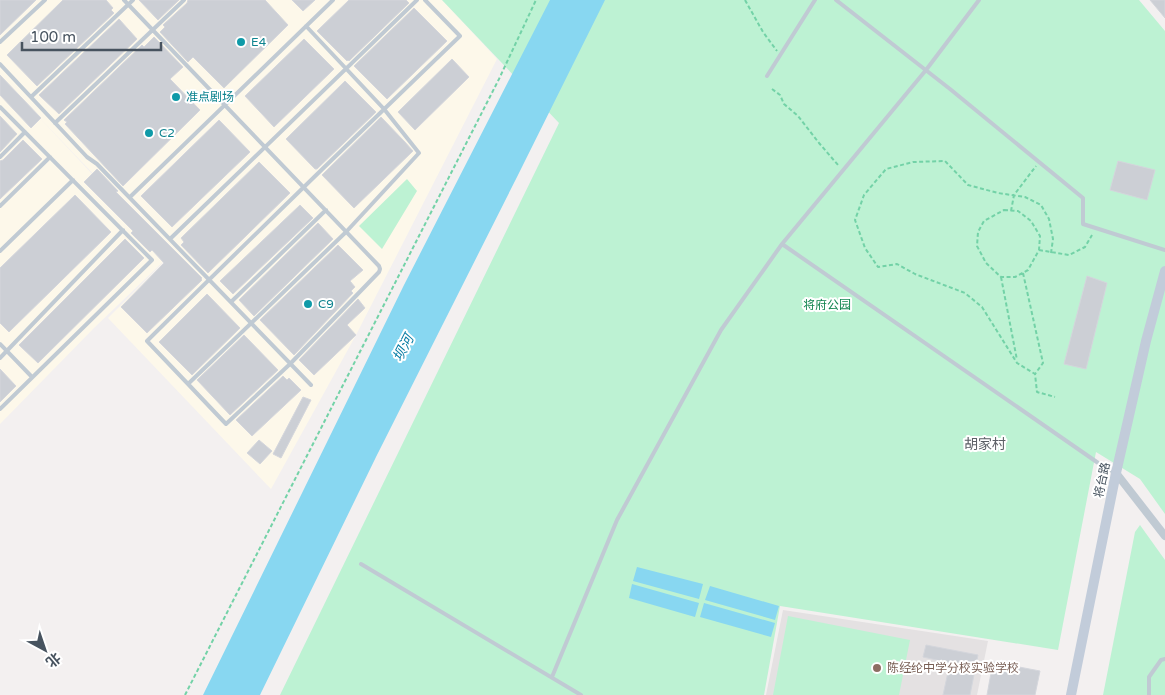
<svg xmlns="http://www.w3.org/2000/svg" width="1165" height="695" font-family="'Varela Round','Noto Sans SC',sans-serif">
	<rect width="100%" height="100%" fill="#f3f0f0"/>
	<path fill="#fdf8ea" d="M0,0H442L497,59L356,335L271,489L108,318L171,255L35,113L169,256L94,328L0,424Z"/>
	<path fill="#e4e1e2" d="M783,610L988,641L977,695H766Z"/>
	<path fill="#bdf2d3" d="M442,0H1139L1165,31V514L1140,479L1096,452L1058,650L780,606L764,695H280L559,123Z
		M407,179L417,191L382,249L359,226Z
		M1140,525L1165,560V695H1103L1135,532Z
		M788,616L910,640L899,695H773Z"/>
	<path fill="#88d7f1" d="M550,0H605L517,177L376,457L260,695H203L404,285Z
		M637,567L703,584L699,599L633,581Z
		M632,584L699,603L695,617L629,598Z
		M710,586L779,606L775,620L705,600Z
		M704,603L775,623L771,637L700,617Z"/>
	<path fill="#cccfd5" stroke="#d4d6dc" d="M0,0H36L0,35Z
		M63,0H106L113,8L111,10L114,13L37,86L7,55Z
		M139,0H179L158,20Z
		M188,0H265L288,25L224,88L193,57L188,62L160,32L165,27L163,25L187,3Z
		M292,0H315L303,11Z
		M349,0H406L409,3L349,61L348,60L347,61L317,31Z
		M1150,0H1165V18Z
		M414,8L447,41L387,99L354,66Z
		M119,19L137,39L59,114L39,95Z
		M154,37L183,67L170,79L200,110L123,186L65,124L67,122L64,120L142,45L144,47Z
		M304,39L334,69L274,127L245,96Z
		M452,59L469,77L415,130L398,112Z
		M0,75L41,118L31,128L0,95Z
		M345,81L376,112L317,169H315L286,139Z
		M0,116L17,134L0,152Z
		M381,117L404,141L413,151L354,208L322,175Z
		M219,120L250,152L172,227L141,196Z
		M23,140L42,159L0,199V161L3,160Z
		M1118,161L1155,170L1147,200L1110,190Z
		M259,162L290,193L208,273L181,245L184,242L181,238Z
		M97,169L118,191L116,192L202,278L201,279L202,280L147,333L121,307L164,263L152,250L150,252L131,233L133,231L84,182Z
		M75,195L111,232L9,332L0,323V268Z
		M300,205L313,218L233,294L220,281Z
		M318,223L333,239L254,316L239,300Z
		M125,239L144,258L38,363L19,345Z
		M338,245L363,270L350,281L355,287L351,291L353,293L294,355L260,320Z
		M1087,276L1107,283L1086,369L1064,364Z
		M207,294L240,328L192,375L159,342Z
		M358,299L365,308L347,325L356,335L314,375L299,360Z
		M244,335L278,370L230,415L197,380Z
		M0,369L16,386L0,402Z
		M283,376L287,380L289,378L301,390L252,436L236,420Z
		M303,397L311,400L281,458L273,454Z
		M259,440L272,451L260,464L247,453Z
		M926,645L978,655L970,695H943L950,663L923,657Z
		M993,662L1040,671L1035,695H987Z"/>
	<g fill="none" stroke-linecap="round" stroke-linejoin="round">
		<path stroke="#73d2a7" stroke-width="2" stroke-dasharray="4 2.5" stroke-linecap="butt" d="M745,0L763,32L777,51
			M772,89L780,95L784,104L798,116L819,143L838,165
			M1004,210L1018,211L1031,221L1040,236L1039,250L1028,270L1015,277H1001L986,263L977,246L978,232L984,221Z
			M1011,211L1014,195L1036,166
			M1039,250L1069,255L1085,247L1092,235
			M1051,253L1053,239L1049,219L1041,205L1025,197L998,193L968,185L945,161L913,162L886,169L864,195L855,220L865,248L878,267L897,264L915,274L965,293L982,307L1017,363L1035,374L1037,392L1055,397
			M1023,273L1043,363L1035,374
			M1001,277L1017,360
			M185,695L499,79L536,0"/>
		<path stroke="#c0cad3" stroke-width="4" d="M124,0L379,266L380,269L379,272L290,364L226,424L188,384
			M836,0L950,89L1083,198V224L1165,250
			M306,26L384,109L419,153L346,232L188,384L147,341C250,239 355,137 460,36L425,0
			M0,42L45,0
			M0,64L87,157L97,164L311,385
			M767,76L815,0
			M31,97L133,0
			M0,107L152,260L0,409
			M55,123L184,0
			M0,157L25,132
			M130,197L333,0
			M0,206L50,157
			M170,239L417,0
			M782,244L1104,467L1114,472
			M0,251L73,180
			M231,302L326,210
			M0,344L32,377
			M0,358L123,230
			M361,564L581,695
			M552,677L617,520L721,330L782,244L926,70L979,0
			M1149,695V677L1161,660L1165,659"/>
		<path stroke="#c0cad3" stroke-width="8" d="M1116,473L1165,536"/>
		<path stroke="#c2ccda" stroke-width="10" d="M1071,695L1116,473L1146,341L1165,271"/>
	</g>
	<g fill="#0f9aa8" stroke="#fff" stroke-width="2">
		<circle cx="241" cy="42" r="5"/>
		<circle cx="176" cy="97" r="5"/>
		<circle cx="149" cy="133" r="5"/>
		<circle cx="308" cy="304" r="5"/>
	</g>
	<circle fill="#8d6e63" stroke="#fff" stroke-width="2" cx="877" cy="668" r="5"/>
	<g text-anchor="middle" stroke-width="4" stroke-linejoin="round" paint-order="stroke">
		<g font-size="12" fill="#0d838f" stroke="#fff" text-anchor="start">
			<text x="251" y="46">E4</text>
			<text x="186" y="101">准点剧场</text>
			<text x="159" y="137">C2</text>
			<text x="318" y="308">C9</text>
		</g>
		<g font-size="12" fill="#128550" stroke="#fff">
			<text x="827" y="309">将府公园</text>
		</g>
		<g font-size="12" fill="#47535f" stroke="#fff">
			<text transform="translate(1102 480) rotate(-78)" y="4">将台路</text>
		</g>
		<g font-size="12" fill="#785e54" stroke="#fff" text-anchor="start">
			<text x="887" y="672">陈经纶中学分校实验学校</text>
		</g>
		<g font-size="14" font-style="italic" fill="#067ca4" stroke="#fff">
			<text transform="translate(403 348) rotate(-63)" y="5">坝河</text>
		</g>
		<g font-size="14" fill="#5c6066" stroke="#fff">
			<text x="985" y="449">胡家村</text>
		</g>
	</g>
	<g transform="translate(45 650) rotate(140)" stroke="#ffffff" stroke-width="4" paint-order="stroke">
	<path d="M0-4L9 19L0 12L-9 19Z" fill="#47535f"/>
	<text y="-8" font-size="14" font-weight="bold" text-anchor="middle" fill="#47535f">北</text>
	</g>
	<path d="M22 42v8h139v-8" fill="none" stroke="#47535f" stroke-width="2.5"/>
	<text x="30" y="42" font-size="15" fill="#47535f" stroke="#ffffff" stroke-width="4" paint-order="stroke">100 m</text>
</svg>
